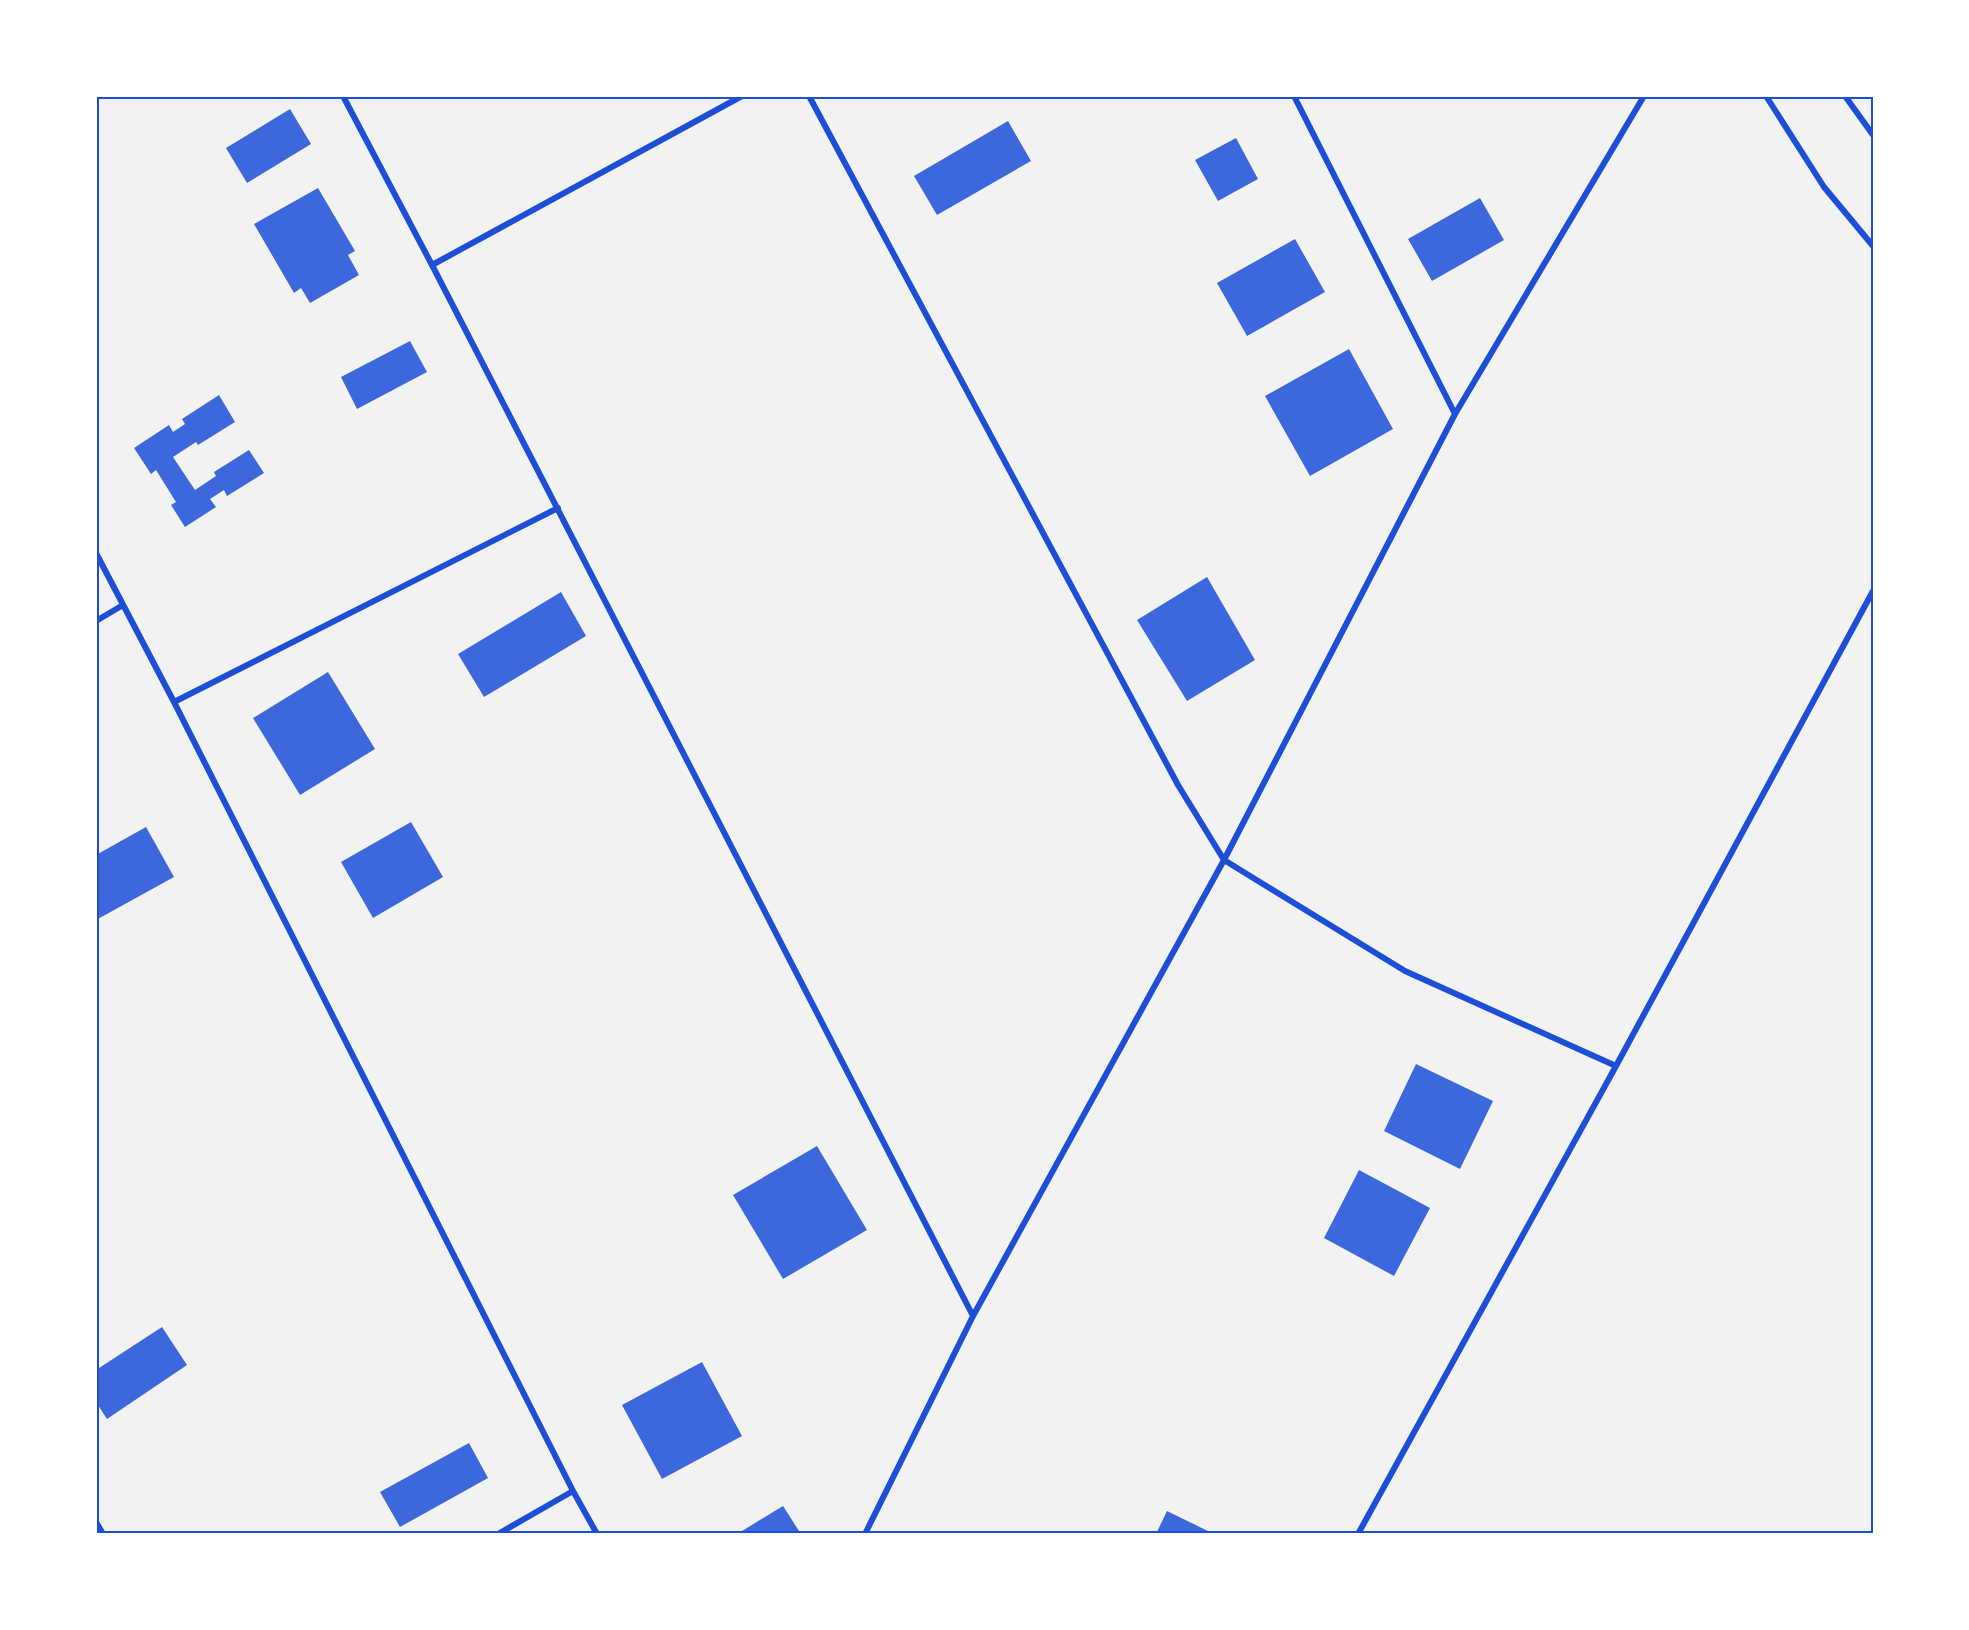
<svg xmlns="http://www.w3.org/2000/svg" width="1969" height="1630" font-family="Ubuntu,sans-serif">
	<rect width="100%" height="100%" fill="#f2f2f2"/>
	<path fill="#3d67dc" d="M290,109L311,144L247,183L226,148Z
		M1008,121L1031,161L937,215L914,176Z
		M1236,138L1258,179L1218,201L1195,160Z
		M318,188L355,251L348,255L359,275L310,303L301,288L294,293L254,224Z
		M1480,198L1504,240L1432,281L1408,239Z
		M1295,239L1325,292L1247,336L1217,283Z
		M410,341L427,372L357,409L341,377Z
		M1349,349L1393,429L1310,476L1265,396Z
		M219,395L235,422L198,445L196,442L173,457L195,490L216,476L214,472L249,450L264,473L227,496L224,490L210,499L216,507L185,527L171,505L176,502L156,470L151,474L134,448L169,425L173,432L185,424L182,419Z
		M1207,577L1255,660L1187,701L1137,620Z
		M561,592L586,636L484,697L458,654Z
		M328,672L375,749L300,795L253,718Z
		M411,822L443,877L373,918L341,862Z
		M146,827L174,877L96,920V855Z
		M1416,1064L1493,1101L1460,1169L1384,1131Z
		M817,1146L867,1230L783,1279L733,1195Z
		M1359,1170L1430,1208L1394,1276L1324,1238Z
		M162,1327L187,1365L107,1419L96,1402V1370Z
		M702,1362L742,1436L662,1479L622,1405Z
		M469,1443L488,1478L400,1527L380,1492Z
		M783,1506L801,1534H737Z
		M1167,1511L1214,1534H1156Z"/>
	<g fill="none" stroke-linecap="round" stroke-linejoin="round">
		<path stroke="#1d4ed8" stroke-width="6" d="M343,96L432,265L973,1316
			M809,96L1178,785L1224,860L1405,971L1616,1066
			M1294,96L1455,414
			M1766,96L1824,187L1873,246
			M1845,96L1873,135
			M432,265L742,96
			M96,553L174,702L573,1491L597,1534
			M96,621L123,605
			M174,702L558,508
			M96,1522L103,1534
			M498,1534L573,1491
			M865,1534L973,1316L1224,860L1455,414L1644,96
			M1358,1534L1616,1066L1873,591"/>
	</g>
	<rect width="1969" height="1630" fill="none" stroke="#ffffff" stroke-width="195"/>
	<rect x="98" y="98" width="1774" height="1434" fill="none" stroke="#1d4ed8" stroke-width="2"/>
</svg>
